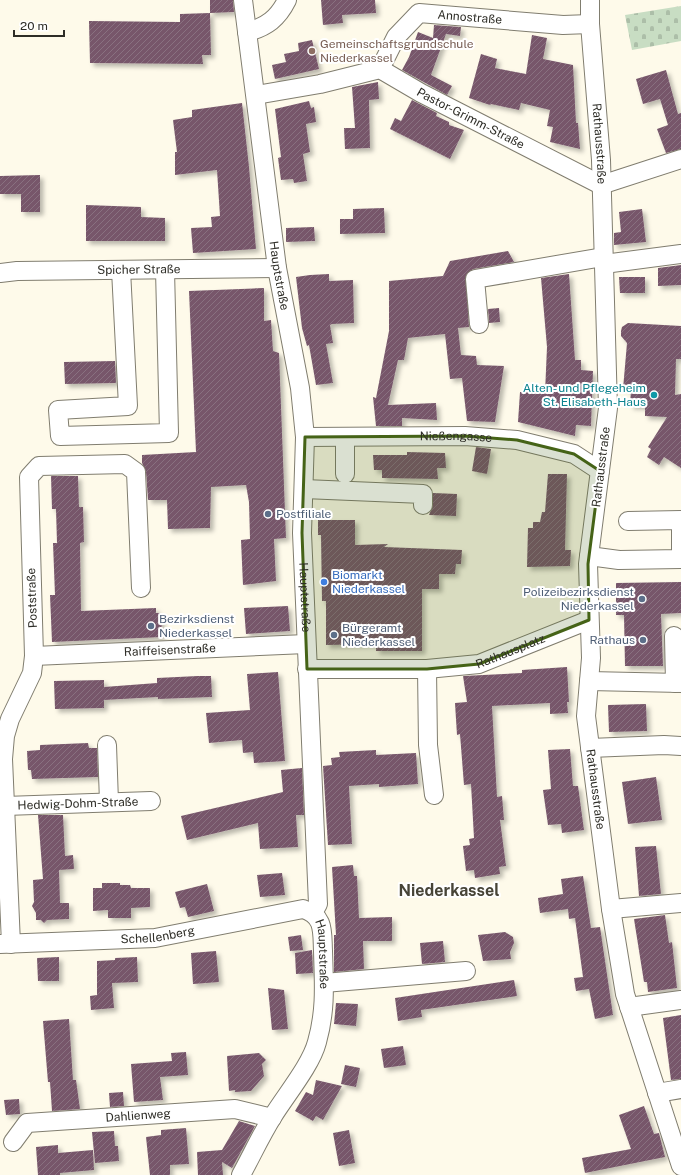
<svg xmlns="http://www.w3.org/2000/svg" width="681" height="1175" font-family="'Public Sans',sans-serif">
	<defs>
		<pattern id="cemetery-stones" width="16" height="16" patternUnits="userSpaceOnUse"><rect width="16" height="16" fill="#c8ddc3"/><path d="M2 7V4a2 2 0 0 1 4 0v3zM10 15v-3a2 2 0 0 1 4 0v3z" fill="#acbea8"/></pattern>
		<pattern id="building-hatch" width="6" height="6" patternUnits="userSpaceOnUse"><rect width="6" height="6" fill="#77576b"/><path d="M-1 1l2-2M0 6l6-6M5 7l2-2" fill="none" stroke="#897180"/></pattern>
		<filter id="shadow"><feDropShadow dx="3.5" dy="3.5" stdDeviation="2" flood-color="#0004"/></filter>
	</defs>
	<rect width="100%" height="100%" fill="#fefaea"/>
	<path fill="url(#cemetery-stones)" d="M681,6V41L632,50L625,15Z"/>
	<path fill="url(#building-hatch)" filter="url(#shadow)" d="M210,0H233L234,12L210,13Z
		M321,0H375L376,13L342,15L343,23L323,25Z
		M210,13L211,55H202L203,64L90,63L89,21L180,22V14Z
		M434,25L461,27L460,36L446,34L431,75L452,86L447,95L402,70L409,57L418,32L433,38Z
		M532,35L547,38L543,59L573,65L576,123H578L580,149L550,142L553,127L547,126L550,110L521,103L519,110L491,104L490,105L469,98L481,54L497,59L495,68L526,74Z
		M312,40L319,69L275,79L272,65L286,62L284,54L299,51L298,43Z
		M666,70L678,114L681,113V149L666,153L657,129L668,125L660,99L643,104L636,79Z
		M378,82L379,99L369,100L370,148L345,149L344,128H355L352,87Z
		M412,100L437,113L436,116L449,122V125L464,130L450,159L390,129L395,118L401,121Z
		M309,101L311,108L314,107L316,122L306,124L310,152L303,154L307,181L294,183L293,179L281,180L278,158L281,157L275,109Z
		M242,103L249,167L256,249L193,253L191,228L212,227L211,217L220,216L217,170L175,175V152H177L173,120L192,117V110Z
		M40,175V212H21V194H0V176Z
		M86,205L141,207V217L165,218V241H86Z
		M384,208L385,233L340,234V219H353V209Z
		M642,209L646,242L614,245V233L621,232L619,212Z
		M314,227L315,241L286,242V228Z
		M508,251L514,262L473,269L466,275L469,327L458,328L461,355L476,356L477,365L504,366L495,422L467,421L462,378L450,379L445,334L408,338L404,360H398L388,405L436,403L437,420L402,418V426H376L373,397L376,398L389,331V281L443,276L450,261Z
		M681,265V285L658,286V268Z
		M329,274V281L353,280L354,323L332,324L330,325L333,343L326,344L333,383L316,385L309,345L307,346L302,328L296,277L310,275Z
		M569,274L575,360H581V370L593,371L591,426L576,425L575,436L518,422L520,392L545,393L547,347L541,278Z
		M619,277H645V293H620Z
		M264,288V321L271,320L273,351L279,353L286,538L274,539L276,581L243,585L241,540L250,539L249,502L246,485L211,487L210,528L168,529L167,500H148L146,472L142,463V455L196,452L189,291Z
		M499,308L500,322L489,323L488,309Z
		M628,323L681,326V359H676L675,395L681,394V468L664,457L659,465L647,457L651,449L648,447L667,417L645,416V406H630L631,389H623L627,343L621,336V331L622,327Z
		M115,361L116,383L65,384L64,362Z
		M476,447L491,449L487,474L472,471Z
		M407,452L445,453L446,468H437L438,479L382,478V470H374L373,455H407Z
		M548,474H567L565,550H571L570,566L527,567L528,528H533V522H540L542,512H545Z
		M51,476H78L79,507H83L84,542L80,543L81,611L156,608V613H161L162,637L52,642L50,595H55L53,543H57L56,509H52Z
		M433,493L457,494L456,516L429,515L433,505Z
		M318,520H355V545L388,544L384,547L462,550L461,564H456L455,574H439V589H422V651H376V644L326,645V601H322L321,535H318Z
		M681,582V613L661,614L663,666H625L624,615H616V583Z
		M288,606L290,631L246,634L244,608Z
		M567,667L569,702H567L568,713L550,714V703L492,706L497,797L502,796L504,820H500L506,866L499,867L500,874L475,878L474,870L466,871L463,846L470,845L469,839L474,838L471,784L464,785L460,734L457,735L455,703L467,702L463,676L522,673V670Z
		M278,672L285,761L254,763L253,752L243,753L242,740L209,743L206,713L250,710L247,674Z
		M198,676H211L212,697L158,699V697L104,700V708L55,709L54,681L104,680V687L157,683V678Z
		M646,704L647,731L609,732L608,705Z
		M88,743L89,748H97L98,777L32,779L31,770H28L27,751L40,750V745Z
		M570,749L573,786H578L584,830L562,833L561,824L548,825L543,790L551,789L548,750Z
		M376,750V755L416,753L418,784L379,787V784L349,786L352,844L328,845L323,766L332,765L331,758L340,757L339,752Z
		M302,768L304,815H296L298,847L260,849L258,823L187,840L181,816L283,792L281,770Z
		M656,777L662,820L628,824L622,782Z
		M38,815H63L65,856L73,855L74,869L59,870L60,903H69V919L47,920L44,923L41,920H36V913L32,906L34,902L33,880L43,879Z
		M656,846L661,894L639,896L635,847Z
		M353,865L354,876H357L359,918L392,917V941H363L364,969L334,972V935H336L332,867Z
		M282,873L285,895L260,897L257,875Z
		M583,876L591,928L600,927L613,1015L595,1019L589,989L576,991L574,978L583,977L575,918L569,919L568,909L540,913L538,898L563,894L561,879Z
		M102,883H120V885H130L131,888H150V907L131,908V918H108V910L93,911V888H102Z
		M207,884L214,911L188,917L185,907L180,908L175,892Z
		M665,915L669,943L672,942L677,988L648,992L647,982H644L634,919Z
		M505,932L513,937L514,943L510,952L511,959L483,961L478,935Z
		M301,935L303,950L290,951L288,937Z
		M443,941L445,962L422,964L420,943Z
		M312,950L313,973L296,974L295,953Z
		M216,951L219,982L193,984L191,953Z
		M59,957V981H38L37,958Z
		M137,957L138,982L112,983L114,1008L91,1010L90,996L97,995V961L115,960V958Z
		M514,980L517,996L421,1010L422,1017L398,1021L395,998Z
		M268,988L284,990L288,1029L272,1030Z
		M336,1003L358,1004L356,1026L334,1024Z
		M681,1015V1079L671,1080L663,1018Z
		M69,1019L73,1080H76L80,1109L52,1111L50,1082H48L43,1021Z
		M403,1046L406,1065L384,1068L381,1049Z
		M186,1052L188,1075L160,1077L163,1100L134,1102L131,1064L172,1061L171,1053Z
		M259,1053L266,1060L262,1064L264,1076L251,1091L235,1092V1090L229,1091L227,1056Z
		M345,1065L360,1068L356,1087L341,1084Z
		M316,1080L342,1086L323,1120L316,1116L313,1121L295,1111L306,1092L313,1095Z
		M123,1092L124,1106L110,1107L109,1093Z
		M19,1099L20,1114L6,1115L4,1100Z
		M644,1106L654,1134L659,1133L665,1157L585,1173L582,1158L631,1149L619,1115Z
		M239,1121L255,1126L232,1168L222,1162L223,1175H198L197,1152L222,1150Z
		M186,1128L189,1164L170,1165V1175H150L146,1137L161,1135V1130Z
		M349,1130L355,1163L339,1166L333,1133Z
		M114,1131L115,1146H118L119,1161L95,1163L92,1132Z
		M58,1145V1153L93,1150L94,1170L60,1173V1175H38L36,1147Z"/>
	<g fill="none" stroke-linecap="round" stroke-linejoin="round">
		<g stroke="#807d6f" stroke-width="20">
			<g id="minor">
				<path id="s1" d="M243,0L277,268L300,388L305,437L302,533L318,904L313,913"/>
				<path id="s2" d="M590,0V24L601,160L608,408L588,564L591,658L586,716L611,909L625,994L681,1166"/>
				<path d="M247,32C267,27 278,18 287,0"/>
				<path id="s3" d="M380,69L396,37L419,13L563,25L590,24"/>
				<path id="s4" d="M256,95L320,84L380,69L421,93L601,185L681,159"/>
				<path d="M604,264L681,254"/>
				<path d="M121,270L128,406L58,410L60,436L169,433L165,270"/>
				<path id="s5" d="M0,273L17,271L277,268"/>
				<path d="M479,324L475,279L603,257"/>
				<path id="s6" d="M305,437L465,436L517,440L574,454L600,471"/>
				<path d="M345,474V437"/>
				<path d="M304,489L423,494V505"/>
				<path d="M589,556L619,560L681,559V520L628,521"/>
				<path d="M674,636L675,683"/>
				<path id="s7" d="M34,656L306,644"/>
				<path id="s8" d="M307,669H427L479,664L589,620"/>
				<path d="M427,669L428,745L434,795"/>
				<path d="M589,681L681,683"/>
				<path d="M107,745L109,802"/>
				<path d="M590,748L664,745L681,746"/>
				<path id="s9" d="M5,806L151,801"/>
				<path d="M611,909L681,903"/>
				<path id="s10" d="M0,944L155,938L303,909C325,916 322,932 323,951C324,984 326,1010 317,1042C311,1065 286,1095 273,1116C261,1135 252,1155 241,1175"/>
				<path d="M11,944L3,759L5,736L10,719L32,673L34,656L29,477L39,466L125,464L136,472L141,588"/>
				<path d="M324,983L466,971"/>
				<path d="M629,1007L681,1000"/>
				<path d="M657,1093L681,1089"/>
				<path id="s11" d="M13,1142L27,1123L235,1109L272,1118"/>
			</g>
		</g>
		<use href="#minor" stroke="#fff" stroke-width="18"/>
	</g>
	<path fill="#456317" fill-opacity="0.2" stroke="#456317" stroke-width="3" stroke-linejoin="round" d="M465,436L517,440L574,454L600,471L588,564L589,620L479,664L427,669H307L302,533L305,437Z"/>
	<circle fill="#8d6e63" stroke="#fff" stroke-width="1.5" cx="312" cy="51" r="4"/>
	<circle fill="#0f9aa8" stroke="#fff" stroke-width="1.5" cx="654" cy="395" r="4"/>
	<g fill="#5c6f8a" stroke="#fff" stroke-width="1.5">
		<circle cx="268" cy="514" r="4"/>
		<circle cx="642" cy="599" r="4"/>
		<circle cx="151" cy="626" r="4"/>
		<circle cx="334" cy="635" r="4"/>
		<circle cx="643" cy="640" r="4"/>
	</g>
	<circle fill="#3f7fe0" stroke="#fff" stroke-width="1.5" cx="324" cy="582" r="4"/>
	<g text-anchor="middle" stroke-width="4" stroke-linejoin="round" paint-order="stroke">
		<g font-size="12" fill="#2e2d27" stroke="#fff">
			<text dy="4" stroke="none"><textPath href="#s3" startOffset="120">Annostraße</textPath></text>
			<text dy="4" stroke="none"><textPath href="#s4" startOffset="230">Pastor-Grimm-Straße</textPath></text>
			<text dy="4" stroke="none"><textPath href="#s2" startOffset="144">Rathausstraße</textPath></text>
			<text dy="4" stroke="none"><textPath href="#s5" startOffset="139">Spicher Straße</textPath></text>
			<text dy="4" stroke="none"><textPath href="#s1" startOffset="278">Hauptstraße</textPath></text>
			<text dy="4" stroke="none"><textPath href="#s6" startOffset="151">Nießengasse</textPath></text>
			<text transform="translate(601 467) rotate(-83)" y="4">Rathausstraße</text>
			<text transform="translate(32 598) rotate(-92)" y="4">Poststraße</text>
			<text dy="4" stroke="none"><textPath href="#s1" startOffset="602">Hauptstraße</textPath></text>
			<text dy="4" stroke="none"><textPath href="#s7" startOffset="136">Raiffeisenstraße</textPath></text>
			<text dy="4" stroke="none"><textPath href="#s8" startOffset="206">Rathausplatz</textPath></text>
			<text dy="4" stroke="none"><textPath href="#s2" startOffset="792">Rathausstraße</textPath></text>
			<text dy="4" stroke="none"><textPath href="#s9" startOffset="73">Hedwig-Dohm-Straße</textPath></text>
			<text dy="4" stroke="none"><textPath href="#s10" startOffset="158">Schellenberg</textPath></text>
			<text dy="4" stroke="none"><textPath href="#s10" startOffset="360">Hauptstraße</textPath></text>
			<text dy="4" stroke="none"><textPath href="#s11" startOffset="135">Dahlienweg</textPath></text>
		</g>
		<g font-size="12" fill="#785e54" stroke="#fff" text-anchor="start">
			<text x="320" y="48">Gemeinschaftsgrundschule<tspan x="320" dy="14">Niederkassel</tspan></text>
		</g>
		<g font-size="12" fill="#0d838f" stroke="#fff" text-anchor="end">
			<text x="646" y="392">Alten- und Pflegeheim<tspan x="646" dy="14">St. Elisabeth-Haus</tspan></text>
		</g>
		<g font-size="12" fill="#4e5e75" stroke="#fff" text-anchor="start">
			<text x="276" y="518">Postfiliale</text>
			<text x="634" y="596" text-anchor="end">Polizeibezirksdienst<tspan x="634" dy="14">Niederkassel</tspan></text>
			<text x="159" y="623">Bezirksdienst<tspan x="159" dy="14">Niederkassel</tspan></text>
			<text x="342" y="632">Bürgeramt<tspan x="342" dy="14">Niederkassel</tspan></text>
			<text x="635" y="644" text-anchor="end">Rathaus</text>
		</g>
		<g font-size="12" fill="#366cbe" stroke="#fff" text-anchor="start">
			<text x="332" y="579">Biomarkt<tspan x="332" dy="14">Niederkassel</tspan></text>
		</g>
		<g font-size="16" font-weight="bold" fill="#474437" stroke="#fff">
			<text x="449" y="896">Niederkassel</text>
		</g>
	</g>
	<path d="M14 30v6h50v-6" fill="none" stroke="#2e2d27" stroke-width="2"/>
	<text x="20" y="30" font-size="12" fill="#2e2d27" stroke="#ffffff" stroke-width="3" paint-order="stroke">20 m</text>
</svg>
